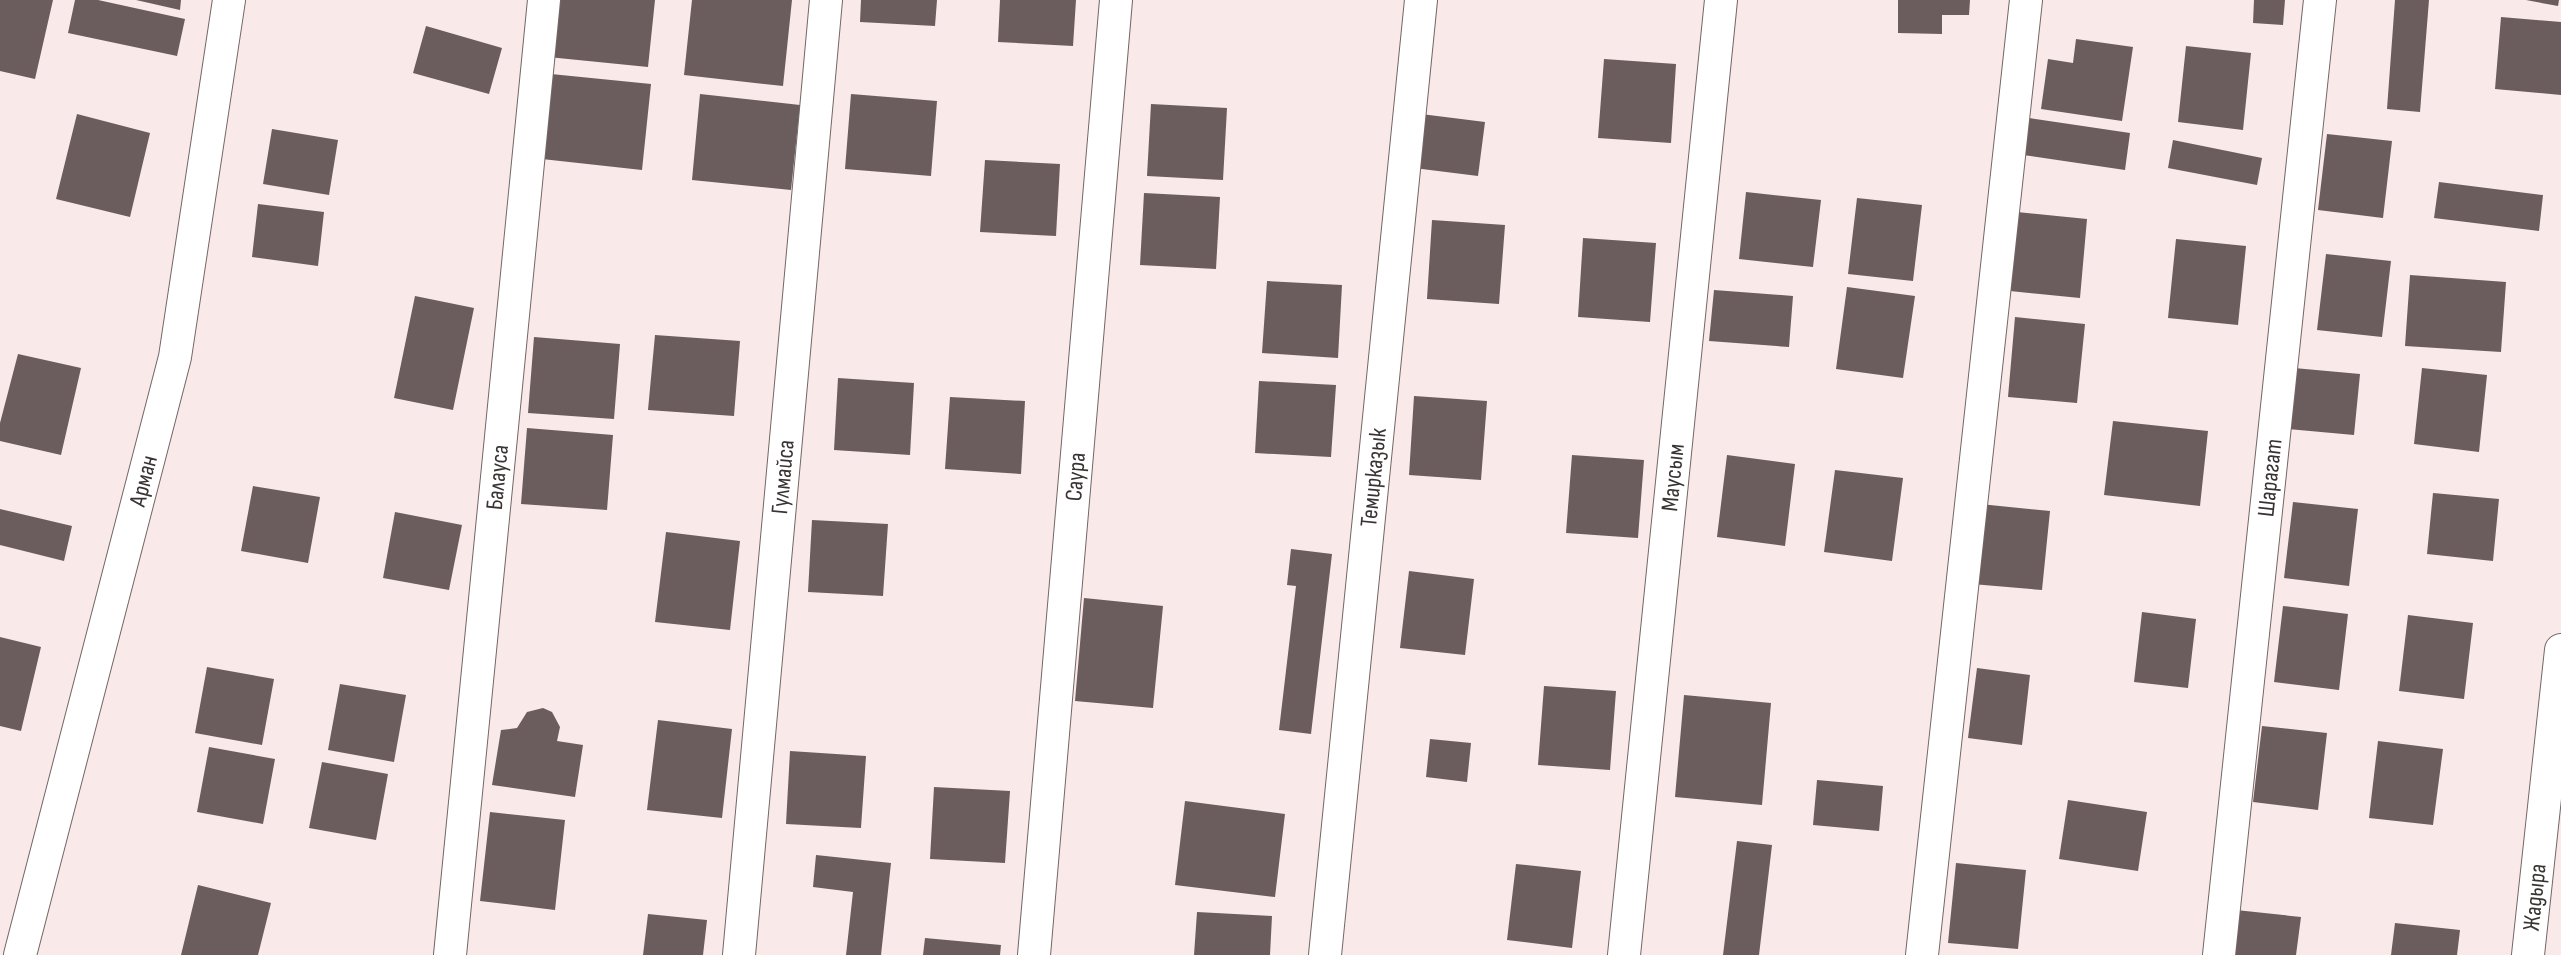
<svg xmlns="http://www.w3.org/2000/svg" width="2561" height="955" font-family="'Sofia Sans Condensed',sans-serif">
	<rect width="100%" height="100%" fill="#f9e9e9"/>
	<path fill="#6b5d5d" d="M0,0H53L35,79L0,71Z
		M75,0H98L185,19L177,56L68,33Z
		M136,0H181L180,10Z
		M554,0H655L648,67L548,57Z
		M692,0H792L783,86L684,75Z
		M861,0H937L935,26L860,22Z
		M1000,0H1076L1073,46L998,42Z
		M1898,0H1970L1969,15H1942V34L1898,33Z
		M2254,0H2285L2283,25L2253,23Z
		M2395,0H2429L2420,112L2387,109Z
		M2526,0H2559L2558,6Z
		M2501,17L2561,22V95L2495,89Z
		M426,26L502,48L489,94L413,73Z
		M2076,39L2133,47L2122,121L2041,109L2048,59L2073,63Z
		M2186,46L2251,53L2243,130L2178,122Z
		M1604,59L1676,64L1671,143L1598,138Z
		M551,74L651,84L642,170L542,159Z
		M700,94L800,105L791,190L692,180Z
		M851,94L937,101L931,176L845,169Z
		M1151,104L1227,108L1223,180L1147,176Z
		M77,114L150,133L130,217L56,199Z
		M1421,114L1485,122L1478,176L1414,168Z
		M2029,118L2130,133L2125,170L2023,155Z
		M272,129L338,140L329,195L263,184Z
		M2327,134L2392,141L2383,218L2318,210Z
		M2173,140L2262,158L2257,185L2168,168Z
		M985,160L1060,164L1056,236L980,232Z
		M2439,182L2543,195L2539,231L2434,218Z
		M1746,192L1821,200L1813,267L1739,259Z
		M1144,193L1220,197L1216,269L1140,265Z
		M1857,198L1922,205L1913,281L1848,274Z
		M258,204L324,212L318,266L252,257Z
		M2017,212L2087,219L2080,298L2010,291Z
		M1432,220L1505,225L1499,304L1427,299Z
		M1583,238L1656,243L1650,322L1578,317Z
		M2176,239L2246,246L2238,325L2168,318Z
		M2326,254L2391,261L2382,337L2317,330Z
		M2410,275L2506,282L2501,352L2405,346Z
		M1267,281L1342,285L1338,358L1262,353Z
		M1847,287L1915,296L1903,378L1836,369Z
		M1714,290L1793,296L1789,347L1709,341Z
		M415,296L474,308L453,410L394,398Z
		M2015,317L2085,324L2077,403L2008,397Z
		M655,335L740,341L734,416L648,410Z
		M534,337L620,344L614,419L528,413Z
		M18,354L81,368L61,455L0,441V423Z
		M2294,368L2360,374L2354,435L2288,429Z
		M2422,368L2487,375L2479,452L2414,444Z
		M838,378L914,383L910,455L834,450Z
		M1259,381L1336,385L1331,457L1255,453Z
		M1414,396L1487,401L1481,480L1409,475Z
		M950,397L1025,401L1021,474L945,469Z
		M2113,421L2208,431L2200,506L2104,495Z
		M527,428L613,435L607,510L521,504Z
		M1572,455L1644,460L1638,538L1566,533Z
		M1727,455L1795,464L1785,546L1717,537Z
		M1835,470L1903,478L1892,561L1824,552Z
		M253,486L320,497L308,563L241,551Z
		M2433,493L2499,499L2493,561L2427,554Z
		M2293,502L2358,509L2349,586L2284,578Z
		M1980,504L2050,511L2042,590L1972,584Z
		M0,509L72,526L64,561L0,545Z
		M395,512L462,525L449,590L383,578Z
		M812,520L888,524L883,596L808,592Z
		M666,532L740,541L730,630L655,622Z
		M1291,549L1332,554L1311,734L1279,730L1296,586L1287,585Z
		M1409,571L1474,579L1465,655L1400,648Z
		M1084,598L1163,606L1153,708L1075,701Z
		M2283,606L2348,614L2339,690L2274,682Z
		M2142,612L2196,619L2188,688L2134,682Z
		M2408,615L2473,623L2464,699L2399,691Z
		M0,637L41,647L21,731L0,726Z
		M207,667L274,679L262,745L195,733Z
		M1977,668L2030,675L2022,745L1968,738Z
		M340,684L406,695L394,762L328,750Z
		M1544,686L1616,691L1610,770L1538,765Z
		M1684,695L1771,703L1762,805L1675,797Z
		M543,708L552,712L560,727L557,741L583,745L575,797L492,785L501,730L517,728L527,712Z
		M658,720L732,729L722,818L647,810Z
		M2262,726L2327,733L2318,810L2253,802Z
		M1430,739L1471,743L1467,782L1426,777Z
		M2378,741L2443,749L2433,825L2369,818Z
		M209,747L275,759L263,824L197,812Z
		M790,751L866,756L861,828L786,824Z
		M322,762L388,774L376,840L309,828Z
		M1817,780L1883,786L1879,831L1813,825Z
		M934,787L1010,791L1005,863L930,859Z
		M2068,800L2147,812L2138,871L2059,859Z
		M1185,801L1285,814L1275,897L1175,885Z
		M490,812L565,820L555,910L480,901Z
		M1737,841L1772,845L1759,955H1723Z
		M816,855L891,863L881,955H846L853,892L813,887Z
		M1956,863L2026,870L2018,949L1948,943Z
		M1516,864L1581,871L1572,948L1507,940Z
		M198,885L271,903L258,955H181Z
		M2236,910L2301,917L2296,955H2230Z
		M1197,912L1272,916L1270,955H1194Z
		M648,914L707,920L703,955H643Z
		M2395,923L2460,930L2457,955H2391Z
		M925,938L1001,945L1000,955H923Z"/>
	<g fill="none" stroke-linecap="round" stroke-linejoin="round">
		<g stroke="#746666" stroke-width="34">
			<g id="street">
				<path id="s1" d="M20,955L175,357L229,0"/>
				<path id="s2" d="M450,955L544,0"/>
				<path id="s3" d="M739,955L826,0"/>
				<path id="s4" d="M1034,955L1116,0"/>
				<path id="s5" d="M1325,955L1421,0"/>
				<path id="s6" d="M1624,955L1721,0"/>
				<path d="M1922,955L2026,0"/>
				<path id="s7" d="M2219,955L2320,0"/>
				<path id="s8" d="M2528,955L2561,650"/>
			</g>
		</g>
		<use href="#street" stroke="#fff" stroke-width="32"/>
	</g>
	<g text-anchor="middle" stroke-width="8" stroke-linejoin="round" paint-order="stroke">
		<g font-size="24" fill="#393333" stroke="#f9e9e9">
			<text dy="8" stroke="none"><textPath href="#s2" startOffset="480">Балауса</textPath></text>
			<text dy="8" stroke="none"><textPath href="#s3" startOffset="480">Гулмайса</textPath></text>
			<text dy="8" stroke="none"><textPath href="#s4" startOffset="480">Саура</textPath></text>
			<text dy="8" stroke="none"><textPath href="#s5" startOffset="480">Темирказык</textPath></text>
			<text dy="8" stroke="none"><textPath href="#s6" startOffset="480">Маусым</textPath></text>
			<text dy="8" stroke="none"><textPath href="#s7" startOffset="480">Шарагат</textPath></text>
			<text dy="8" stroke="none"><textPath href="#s1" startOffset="490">Арман</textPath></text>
			<text dy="8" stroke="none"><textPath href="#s8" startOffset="58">Жадыра</textPath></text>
		</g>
	</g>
</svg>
